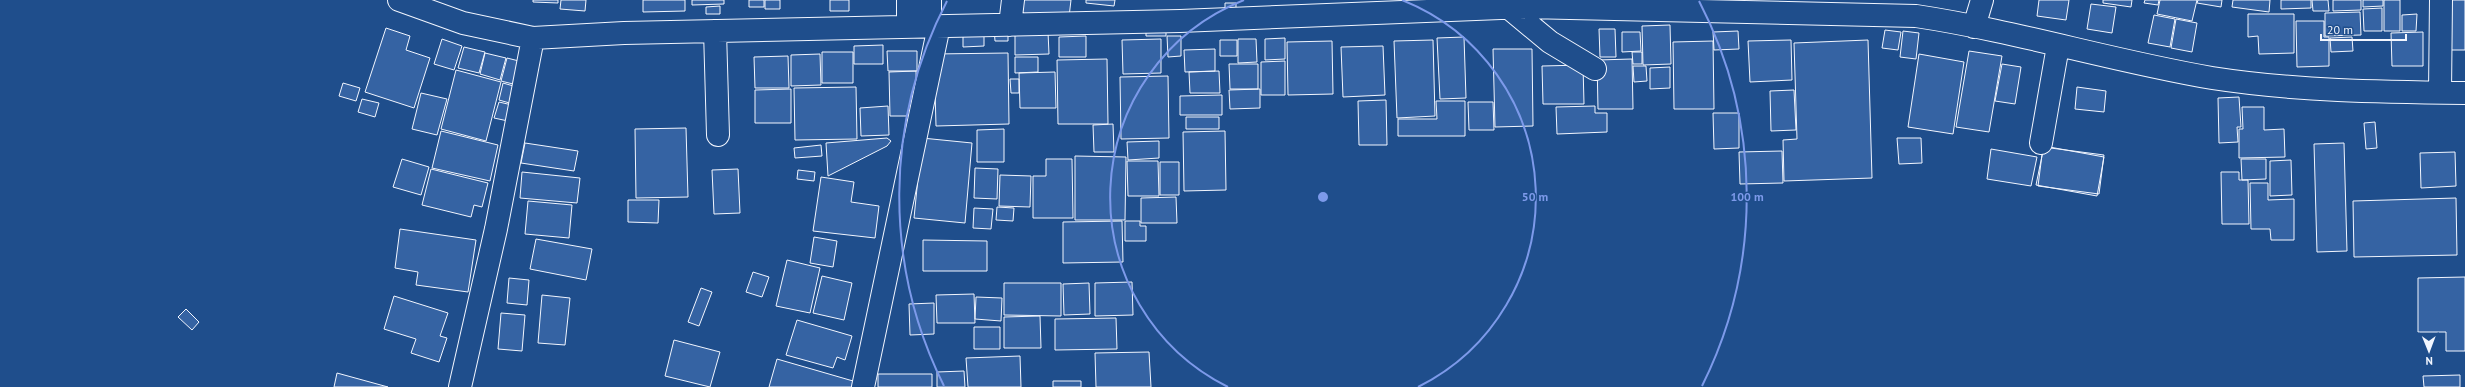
<svg xmlns="http://www.w3.org/2000/svg" width="2465" height="387" font-family="'PT Sans',sans-serif">
	<rect width="100%" height="100%" fill="#1f4e8c"/>
	<path fill="#3563a3" stroke="#f2f6ff" d="M533,0H558V3L533,2Z
		M561,0H586L585,11L560,9Z
		M643,0H685V11L643,12Z
		M692,0H724V4L692,5Z
		M749,0H764V7H749Z
		M765,0H780V9H765Z
		M830,0H849V11H830Z
		M1020,0H1071L1069,17L1019,13Z
		M1086,0H1115L1114,6L1086,3Z
		M2039,0H2069L2066,20L2037,16Z
		M2103,0H2132L2131,7L2103,3Z
		M2145,0H2159L2158,5L2144,3Z
		M2160,0H2197L2192,21L2157,14Z
		M2198,0H2222L2221,7L2197,3Z
		M2233,0H2270L2269,12L2232,7Z
		M2281,0H2311V8L2281,9Z
		M2312,0H2328L2329,11H2313Z
		M2333,0H2361V10L2333,11Z
		M2363,0H2383V6L2363,7Z
		M2384,0H2400V31H2384Z
		M2449,0H2465V50H2450Z
		M1225,3H1236V13H1225Z
		M2091,4L2116,7L2112,33L2087,29Z
		M720,6V14H706V7Z
		M2382,8V31H2364L2363,9Z
		M2360,12L2361,35L2325,36V13Z
		M2248,14H2294V53L2259,54L2258,36L2248,37Z
		M2417,14L2416,31H2402V15Z
		M2154,15L2175,19L2170,47L2148,43Z
		M2176,19L2197,23L2192,52L2171,48Z
		M2296,21H2324V37H2329V66L2297,67Z
		M1146,23H1166V36H1146Z
		M1670,25L1671,64L1643,65L1642,26Z
		M386,28L410,36L406,50L430,58L414,108L365,92Z
		M994,28H1008V41H995Z
		M1599,29H1615L1616,57H1600Z
		M1885,30L1901,32L1898,50L1882,48Z
		M1738,31L1739,49L1714,50L1713,32Z
		M1903,31L1919,33L1916,59L1900,57Z
		M1015,32H1048L1049,54L1015,55Z
		M1622,32H1640L1641,51L1622,52Z
		M2423,32V66H2392L2391,33Z
		M963,35H984V46L963,47Z
		M1086,36V57H1059V37Z
		M1167,36H1181V56L1168,57Z
		M1464,37L1466,98L1440,99L1437,38Z
		M2352,37L2353,51L2331,52L2330,38Z
		M1285,38V59L1265,60V39Z
		M442,39L462,46L454,70L434,64Z
		M1161,39V73L1123,74L1122,40Z
		M1238,39H1256L1257,62L1238,63Z
		M1220,40H1237V56H1220Z
		M1433,40L1435,116L1397,118L1394,41Z
		M1791,40L1792,80L1750,82L1748,41Z
		M1868,40L1872,178L1784,181L1783,140L1797,139L1794,43Z
		M1332,41L1333,94L1288,95L1287,42Z
		M1713,41L1714,109H1674L1673,42Z
		M883,45V64H854V46Z
		M1383,46L1385,95L1343,97L1341,47Z
		M464,47L485,52L479,73L458,68Z
		M1215,49V71L1185,72L1184,50Z
		M1493,49H1532L1533,126L1495,127Z
		M887,51H917V71H888Z
		M1969,51L2002,56L1989,132L1956,127Z
		M822,52H853V83H822Z
		M1632,52H1642V64H1633Z
		M485,53L506,58L500,80L480,74Z
		M1008,53L1009,124L936,126L934,54Z
		M820,54L821,85L791,86V55Z
		M1919,54L1964,62L1953,134L1908,127Z
		M788,56L789,88H755L754,57Z
		M1015,57H1038V72L1015,73Z
		M507,58L523,62L517,85L501,81Z
		M1107,59L1108,124H1058L1057,60Z
		M1632,59L1633,109H1598L1597,60Z
		M1285,61V95H1261V62Z
		M1229,64H1258V89H1230Z
		M2002,64L2021,67L2015,104L1995,101Z
		M1583,65L1584,104H1543L1542,66Z
		M1633,66H1646L1647,81L1634,82Z
		M1670,67V88L1650,89V68Z
		M456,70L501,82L486,141L441,129Z
		M916,71L917,116H890L889,72Z
		M1219,71L1220,93H1190L1189,72Z
		M1055,72L1056,108H1020L1019,73Z
		M1168,76L1169,138L1121,139L1120,77Z
		M1010,79H1019V93H1011Z
		M343,83L360,88L356,101L339,96Z
		M503,83L517,87L513,104L499,100Z
		M856,87L857,139L795,140L794,88Z
		M2077,87L2106,91L2104,112L2075,109Z
		M791,89V123H755V90Z
		M1260,89V108L1230,109L1229,90Z
		M1794,90L1796,130L1771,131L1770,91Z
		M421,93L447,99L437,135L412,129Z
		M1222,95V115H1180V96Z
		M2239,97L2241,127H2237L2238,142L2219,143L2218,98Z
		M362,99L379,103L375,117L358,112Z
		M1386,100L1387,145H1359L1358,101Z
		M1436,101H1465V136H1398V119H1437Z
		M499,102L512,105L508,121L494,118Z
		M1468,102H1493L1494,130H1469Z
		M888,106L889,135L861,136L860,108Z
		M1595,106V113H1607V132L1557,134L1556,107Z
		M2242,107H2264V130L2284,129L2285,157L2239,158V129H2243Z
		M1713,113H1739V148L1714,149Z
		M1186,117H1219V129H1186Z
		M2375,122L2377,148L2366,149L2364,123Z
		M1113,124L1114,152H1094L1093,125Z
		M686,128L688,197L636,198L635,129Z
		M1004,129V162H977V130Z
		M441,131L498,145L490,181L432,168Z
		M1225,131L1226,190L1184,191L1183,132Z
		M887,138L891,141L887,146L828,176L826,143Z
		M922,138L972,143L965,223L914,218Z
		M1897,138H1921L1922,163L1899,164Z
		M1159,141V158L1128,160L1127,142Z
		M525,143L578,151L574,171L521,163Z
		M2344,143L2347,251L2317,252L2314,144Z
		M821,145L822,156L795,158L794,148Z
		M2044,146L2104,157L2097,196L2036,185Z
		M2043,147L2104,155L2099,194L2038,186Z
		M1991,149L2037,157L2031,186L1987,179Z
		M1782,151L1783,183L1740,184L1739,152Z
		M2455,152L2456,186L2421,188L2420,153Z
		M1075,156L1126,157L1125,220H1075Z
		M402,159L429,167L421,195L393,187Z
		M1046,159H1072L1073,218H1033V176H1046Z
		M2241,159H2266V179L2242,180Z
		M2291,160L2292,195L2270,196V161Z
		M1127,161H1158L1159,196H1128Z
		M1160,162H1179V195H1160Z
		M975,168L998,169L997,199L974,198Z
		M431,169L488,183L482,207L474,205L471,217L422,205Z
		M738,169L740,213L714,214L712,170Z
		M798,170L815,172L814,181L797,179Z
		M522,172L580,178L577,203L520,198Z
		M2221,172H2239V180H2248L2249,224H2222Z
		M1000,175L1031,176L1030,207L999,206Z
		M821,177L854,182L851,202L879,206L875,238L813,231Z
		M2250,183H2268V200L2294,199V240H2271L2270,229H2251Z
		M1176,197L1177,223H1141V198Z
		M2456,198L2457,255L2354,257L2353,201Z
		M628,200H659L658,223L628,222Z
		M528,201L572,205L569,238L525,234Z
		M997,207L1014,208L1013,221L996,220Z
		M974,208L993,209L991,229L973,228Z
		M1122,221L1123,262L1063,263V222Z
		M1125,221H1140V226H1146V241H1125Z
		M400,229L476,240L468,292L416,285L418,272L395,268Z
		M814,237L837,241L833,267L810,263Z
		M536,239L592,249L586,280L530,269Z
		M923,240L987,241V271H923Z
		M787,260L820,268L810,313L776,306Z
		M753,272L769,277L762,297L746,292Z
		M822,276L852,283L844,320L813,313Z
		M2465,277V351H2446V332H2418V278Z
		M509,278L529,280L527,305L507,303Z
		M1132,282L1133,315L1095,316V283Z
		M1004,283H1061V316L1004,315Z
		M1089,283L1090,314L1064,315L1063,284Z
		M701,288L712,292L699,326L688,322Z
		M974,294L975,323H937L936,295Z
		M542,295L570,298L565,345L538,343Z
		M394,296L448,313L440,336L447,338L439,362L411,353L416,339L384,329Z
		M976,297L1002,298L1001,321L975,319Z
		M934,303V334L910,335L909,304Z
		M186,309L199,322L192,330L178,317Z
		M501,313L525,315L522,351L498,349Z
		M1040,316L1041,348H1004V317Z
		M1116,318L1117,349L1055,350V319Z
		M797,320L852,336L845,360L837,357L833,368L786,355Z
		M974,327H1000V349H974Z
		M674,340L720,352L710,387L665,376Z
		M1149,352L1151,387H1096L1095,353Z
		M1020,356L1021,387H968L966,358Z
		M777,359L860,383L859,387H769Z
		M964,371L965,387H937V372Z
		M337,373L388,387H334Z
		M878,374H932V387H878Z
		M2460,375V387H2424L2423,376Z
		M1053,381H1081V387H1053Z"/>
	<g fill="none" stroke-linecap="round" stroke-linejoin="round">
		<g stroke="#f2f6ff" stroke-width="24">
			<path id="minor" d="M399,0L463,23L533,38L624,33L1180,21L1526,7L1916,16C2016,31 2112,61 2212,78C2296,91 2380,92 2465,93
				M908,0V27
				M930,0V26
				M1509,8L1550,42L1595,69
				M1010,25L1013,0
				M1974,27L1982,0
				M715,31L718,135
				M2440,92L2441,0
				M2041,143L2058,46
				M460,387L496,229L533,38
				M863,387L939,26"/>
		</g>
		<use href="#minor" stroke="#1f4e8c" stroke-width="22"/>
	</g>
	<g fill="none" stroke="#7d9aea" stroke-width="2">
		<path d="M1228 387A212 212 0 0 1 1244 0M1402 0A212 212 0 0 1 1418 387"/>
		<path d="M944 386A424 424 0 0 1 947 1M1699 1A424 424 0 0 1 1702 386"/>
	</g>
	<circle cx="1323" cy="197" r="6" fill="#7d9aea" stroke="#1f4e8c" stroke-width="2"/>
	<g font-size="12" text-anchor="middle" font-weight="bold" fill="#7d9aea" stroke="#1f4e8c" stroke-width="3" stroke-linejoin="round" paint-order="stroke">
		<text x="1535" y="201">50 m</text>
		<text x="1747" y="201">100 m</text>
	</g>
	<g transform="translate(2429 351) rotate(179)" stroke="#1f4e8c" stroke-width="3" paint-order="stroke">
	<path d="M0-3L7 15L0 10L-7 15Z" fill="#f2f6ff"/>
	<text y="-6" font-size="11" font-weight="bold" text-anchor="middle" fill="#f2f6ff">N</text>
	</g>
	<path d="M2321 34v6h85v-6" fill="none" stroke="#f2f6ff" stroke-width="2"/>
	<text x="2327" y="34" font-size="12" fill="#f2f6ff" stroke="#1f4e8c" stroke-width="3" paint-order="stroke">20 m</text>
</svg>
